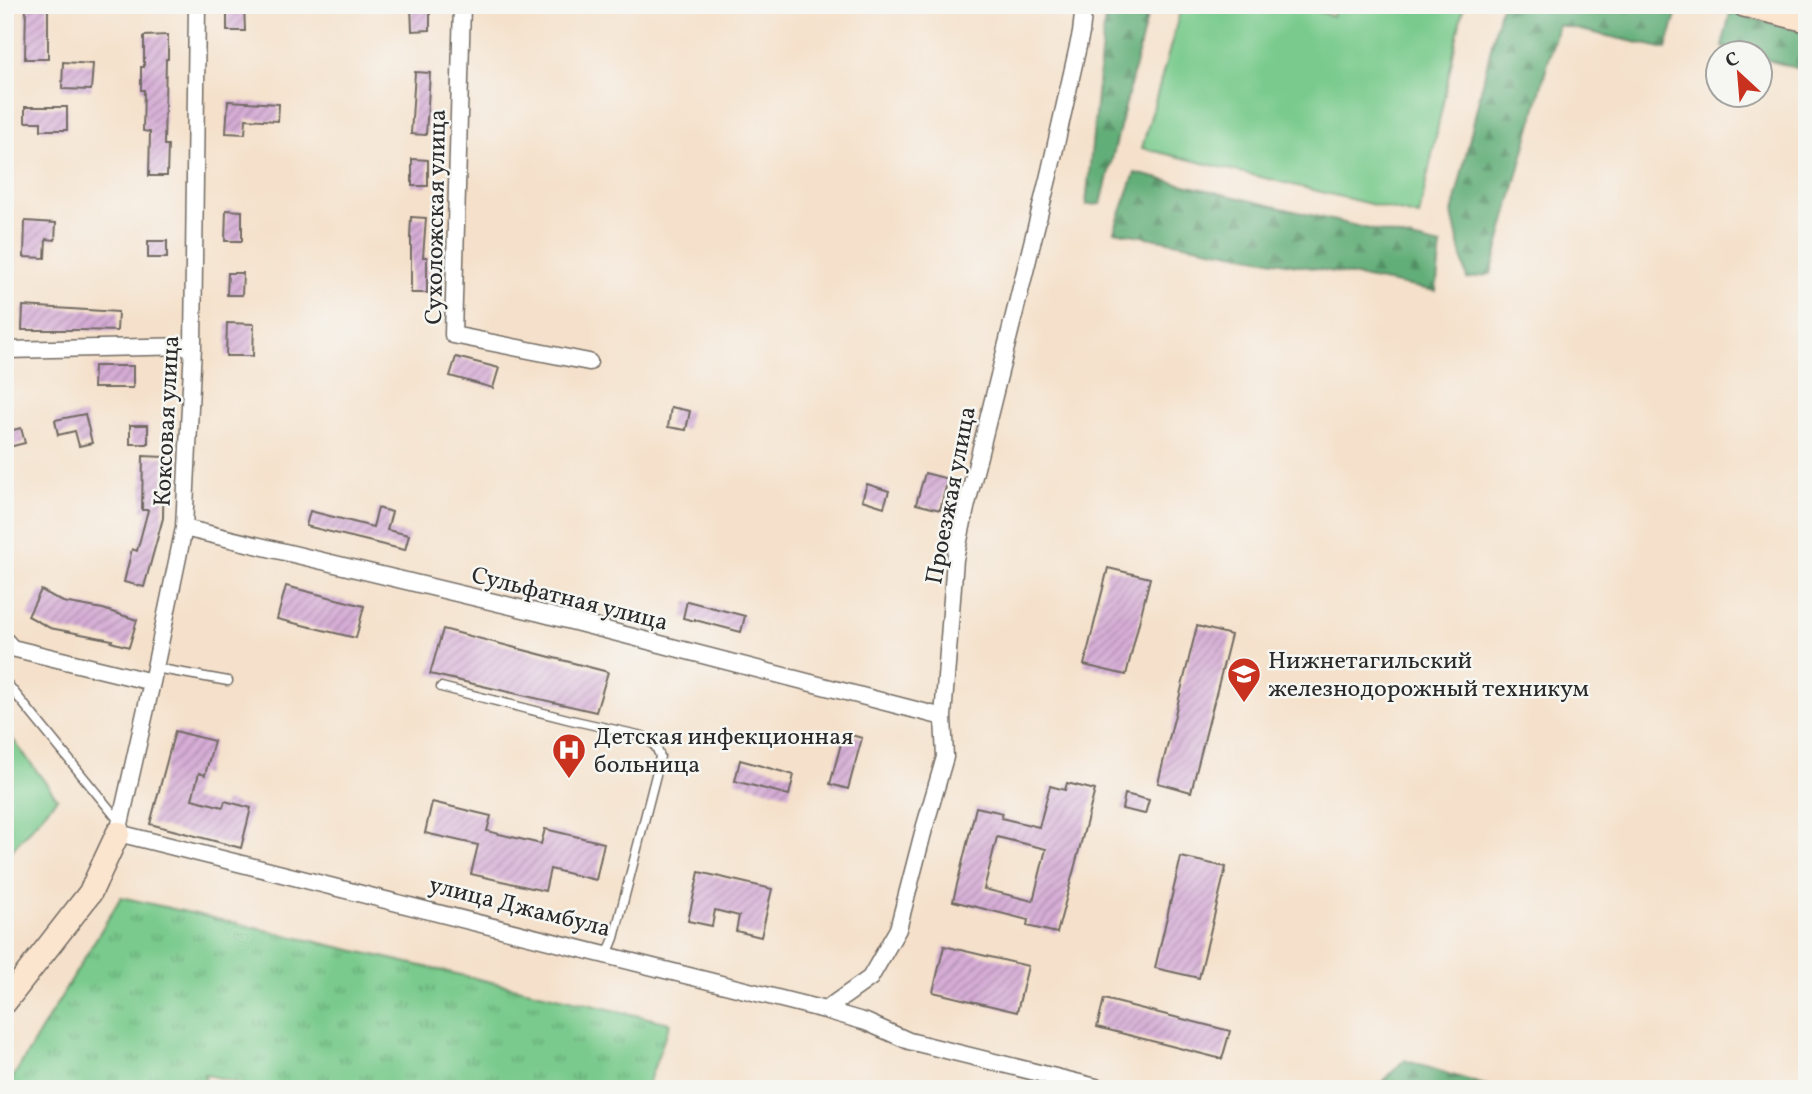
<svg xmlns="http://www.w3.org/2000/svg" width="1812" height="1094" font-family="Vollkorn,serif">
	<defs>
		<pattern id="forest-firs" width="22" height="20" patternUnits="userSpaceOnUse" patternTransform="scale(1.75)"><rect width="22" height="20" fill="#62ae78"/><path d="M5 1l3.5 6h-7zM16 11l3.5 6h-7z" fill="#518e63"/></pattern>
		<pattern id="park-tufts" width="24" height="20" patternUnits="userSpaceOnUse" patternTransform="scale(1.75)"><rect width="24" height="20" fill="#79ca8c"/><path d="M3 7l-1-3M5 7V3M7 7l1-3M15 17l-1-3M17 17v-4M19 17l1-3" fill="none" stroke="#63a473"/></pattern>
		<pattern id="building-hatch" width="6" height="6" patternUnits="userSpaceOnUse" patternTransform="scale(1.75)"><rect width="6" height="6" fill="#d6add6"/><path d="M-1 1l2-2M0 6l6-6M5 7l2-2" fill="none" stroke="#ae8dae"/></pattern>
	</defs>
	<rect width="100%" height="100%" fill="#f6f6f2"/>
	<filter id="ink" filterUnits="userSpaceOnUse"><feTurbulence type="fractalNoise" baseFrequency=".0143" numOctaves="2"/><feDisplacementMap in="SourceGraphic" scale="14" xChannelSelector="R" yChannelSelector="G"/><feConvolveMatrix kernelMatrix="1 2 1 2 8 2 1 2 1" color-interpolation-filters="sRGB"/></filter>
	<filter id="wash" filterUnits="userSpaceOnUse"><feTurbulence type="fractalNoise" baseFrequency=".00686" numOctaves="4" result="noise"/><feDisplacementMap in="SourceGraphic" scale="28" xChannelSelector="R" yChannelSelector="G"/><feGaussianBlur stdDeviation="1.57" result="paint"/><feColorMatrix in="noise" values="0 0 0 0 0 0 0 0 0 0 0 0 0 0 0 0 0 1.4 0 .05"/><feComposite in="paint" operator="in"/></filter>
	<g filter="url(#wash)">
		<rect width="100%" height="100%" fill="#f5e1cb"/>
		<path fill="#79ca8c" stroke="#527a5c" stroke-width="2" d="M1182,5H1296L1333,16L1337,5H1448L1463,8L1419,216L1142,148Z
			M5,729L57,798L5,858Z"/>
		<path fill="url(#forest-firs)" stroke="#466c52" stroke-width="2" d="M1106,5H1150L1101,204L1086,205Z
			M1501,5H1653L1677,12L1666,49L1558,25L1491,274L1467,279L1452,214Z
			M1730,13L1807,32V71L1760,58L1759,52H1740L1722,47Z
			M1135,173L1441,246L1436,291L1114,231Z
			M1404,1060L1497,1089H1376Z"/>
		<path fill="url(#park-tufts)" stroke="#527a5c" stroke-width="2" d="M121,897L670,1023L646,1089H259L204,1074L208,1089H6Z"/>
		<g id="blocks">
			<path fill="url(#building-hatch)" fill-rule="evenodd" d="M26,5H48V59H25Z
				M227,5H244L245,31H227Z
				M411,5H430V30L412,31Z
				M168,35V59H166L164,145H168L167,176H149L150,132L143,131L144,90H141V67H144V36Z
				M63,62L93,64L91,90L62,89Z
				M415,72L430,73L426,135L411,134Z
				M228,101L279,104L278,121L246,119L245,134L226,133Z
				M25,107H67V130H41V122H25Z
				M412,159L428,160V186H412Z
				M226,210L242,211V241H225Z
				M411,217L426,218L423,257H427V293H411V238H410Z
				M25,221L56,223L55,240L46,239L45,258L24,257Z
				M148,241H167V258H148Z
				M228,273H243L242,295H227Z
				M23,306L118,312L117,331L79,330H22Z
				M227,323L254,324L253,356H226Z
				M456,357L499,368L493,388L450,376Z
				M94,366H133V388H93Z
				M671,407L690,411L686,430L668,427Z
				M85,414L92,443L79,446L75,431L58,435L55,420Z
				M130,425H148V444H130Z
				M21,428L25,443L5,448V432Z
				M143,456L164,457L163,518L144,587L124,582L132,549L137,551L148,510H142Z
				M925,473L948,479L940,510L916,504Z
				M867,484L889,491L884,507L862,500Z
				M378,508L392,512L387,530L409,535L405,550L306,526L310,511L373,527Z
				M1108,568L1150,578L1126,675L1084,665Z
				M286,586L364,606L356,638L277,619Z
				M41,590L63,602L103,609L137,620L129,647L111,642L112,640L50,628L28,616Z
				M687,601L745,616L741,632L695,620V621L683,618Z
				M1197,626L1231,635L1191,792L1158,783Z
				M443,629L608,672L596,712L430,674Z
				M175,731L214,741L205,775L199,773L192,799L223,807L225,801L251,808L241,848L150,824Z
				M844,733L862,738L848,789L830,784Z
				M740,760L794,775L789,795L735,781Z
				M1067,783L1095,790L1057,933L1027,926L1028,920L953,901L976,807L1003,813L1001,818L1039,827L1050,786L1065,790ZM997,837L1046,849L1033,901L984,889Z
				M1125,794L1149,800L1145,814L1122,809Z
				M432,802L491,816L487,831L541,844L545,829L604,843L596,880L550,869L545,891L471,874L478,845L425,833Z
				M1181,857L1226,867L1199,978L1155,968Z
				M699,872L772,889L761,937L736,931L739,916L715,910L712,926L688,921Z
				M944,946L1028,966L1017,1012L933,992Z
				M1104,999L1230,1031L1222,1059L1097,1027Z"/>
		</g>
	</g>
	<g filter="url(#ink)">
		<use href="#blocks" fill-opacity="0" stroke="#726b63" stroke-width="2"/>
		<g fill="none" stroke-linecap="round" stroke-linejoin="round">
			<g stroke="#726b63" stroke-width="11">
				<path id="lane" d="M155,668L228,681
					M5,681L120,822
					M441,687L571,720L643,736L656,747L660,756L658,767L614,938L607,955"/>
			</g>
			<g stroke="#726b63" stroke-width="19">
				<path id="street" d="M197,5L193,346L184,528L152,682L118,833L825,1010L866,1022L909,1041L1104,1089
					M462,5L453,335L589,362
					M5,350L193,346
					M184,528L540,613L943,717
					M5,640L12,648L152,682
					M825,1010L870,978L898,929L924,829L945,757L943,717L955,559L966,508L1049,175L1081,33L1084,5"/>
			</g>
			<g stroke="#726b63" stroke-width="26">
				<path id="secondary" d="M1744,5L1807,20
					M5,1002L90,893L118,833"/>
			</g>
			<use href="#lane" stroke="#fff" stroke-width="8"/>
			<use href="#street" stroke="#fff" stroke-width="16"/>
			<use href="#secondary" stroke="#fce5cf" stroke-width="23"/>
		</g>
	</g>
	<defs>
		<g id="university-pin" transform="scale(1.75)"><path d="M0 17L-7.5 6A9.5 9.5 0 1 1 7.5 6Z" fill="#c8321e" stroke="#f6f6f2"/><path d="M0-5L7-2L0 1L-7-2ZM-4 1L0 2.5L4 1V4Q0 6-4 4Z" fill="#fff"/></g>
		<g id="hospital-pin" transform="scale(1.75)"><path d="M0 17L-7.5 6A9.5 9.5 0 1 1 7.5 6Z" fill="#c8321e" stroke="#f6f6f2"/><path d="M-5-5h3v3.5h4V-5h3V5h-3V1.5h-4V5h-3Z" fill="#fff"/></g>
	</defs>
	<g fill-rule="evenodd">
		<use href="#university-pin" x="1244" y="674"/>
		<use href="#hospital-pin" x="569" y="750"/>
	</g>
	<g text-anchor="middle" stroke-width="5" stroke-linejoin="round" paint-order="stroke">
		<g font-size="24" fill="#2b2b2b" stroke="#f6f6f2">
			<text transform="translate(435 217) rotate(-89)" y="8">Сухоложская улица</text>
			<text transform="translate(166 421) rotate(-87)" y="8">Коксовая улица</text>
			<text transform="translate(950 495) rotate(-79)" y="8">Проезжая улица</text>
			<text transform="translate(570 598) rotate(14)" y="8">Сульфатная улица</text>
			<text transform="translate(520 906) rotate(14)" y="8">улица Джамбула</text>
		</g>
		<g font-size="24" fill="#2b2b2b" stroke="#f6f6f2" text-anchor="start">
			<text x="1268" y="668">Нижнетагильский<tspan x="1268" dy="28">железнодорожный техникум</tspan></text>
			<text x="594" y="744">Детская инфекционная<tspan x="594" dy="28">больница</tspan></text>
		</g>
	</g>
	<rect width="1812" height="1094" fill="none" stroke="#f6f6f2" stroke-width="28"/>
	<g transform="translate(1739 74) rotate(334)"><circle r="33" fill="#f6f6f2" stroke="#a5a5a2" stroke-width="2"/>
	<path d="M0-5L12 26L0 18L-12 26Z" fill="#c8321e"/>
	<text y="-10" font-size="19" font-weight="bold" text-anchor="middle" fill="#2b2b2b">С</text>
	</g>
</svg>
